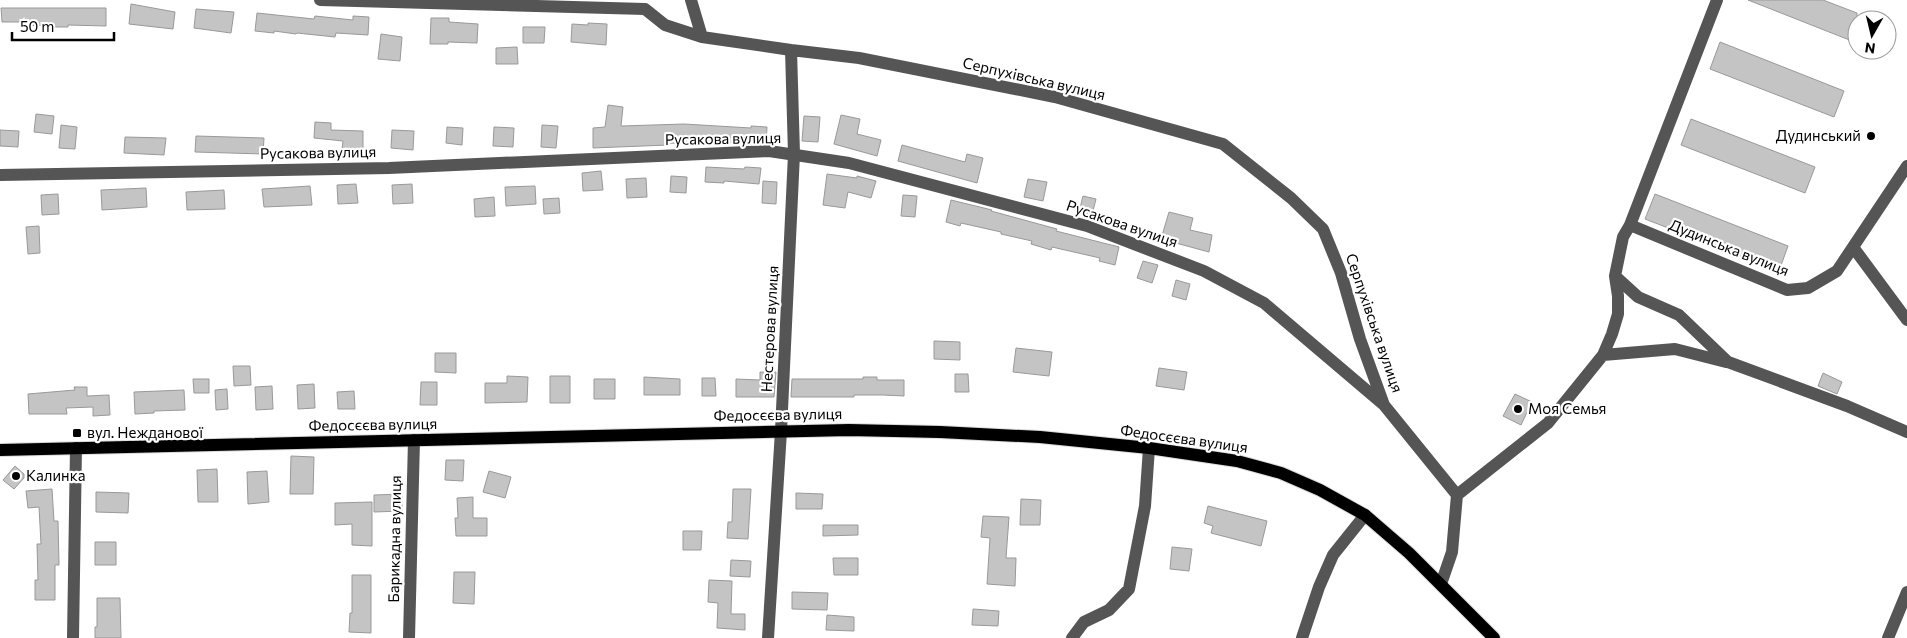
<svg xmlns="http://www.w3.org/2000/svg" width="1907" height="638" font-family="Commissioner,sans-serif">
	<rect width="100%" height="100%" fill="#fff"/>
	<path fill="#c4c4c4" stroke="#999" d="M1748,0H1823L1857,13V43Z
		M131,4L175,12L173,29L129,24Z
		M1,8H106V26L68,25V27H50V25L24,26V22H2Z
		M196,9L234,12L231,33L194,28Z
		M257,13L314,19L315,16L353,20V16L369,17L368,35L336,33L335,37L297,33L296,34L274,31V33L255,31Z
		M431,18H449V22L478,24L477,43L448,42V44H430Z
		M588,23L607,24L606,45L571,42L572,24L588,25Z
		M523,27H545L544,43H523Z
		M381,34L402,37L400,61L378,59Z
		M1720,42L1844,91L1834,117L1710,69Z
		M517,47L518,64H496V48Z
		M608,105L623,107L621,126L684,124L751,128V126L767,127L766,143L733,141V143L696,140V144L668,143V145L593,148V128L605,127Z
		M36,114L54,116L52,134L34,132Z
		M841,115L860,119L857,134L881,140L877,156L834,144Z
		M804,116L820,117L818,142L802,141Z
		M1691,119L1815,167L1805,193L1681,145Z
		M315,122L331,123V130L363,131V150L342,149L343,141L314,138Z
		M61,125L77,127L75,149L59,148Z
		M542,125L558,126L556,148L541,147Z
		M447,127L463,128L462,145L446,143Z
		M494,127L514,128L513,147L493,146Z
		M0,130L19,131L18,147L0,146Z
		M392,130L414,131L413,150L391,148Z
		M196,136L264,138L263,154L195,152Z
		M125,137L166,138L164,155L124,153Z
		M902,145L965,162L967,154L983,158L977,183L898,161Z
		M706,167L744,169L745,167L761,168L759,184L724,181V183L705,182Z
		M601,171L603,190L583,191L582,173Z
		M827,174L857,178V176L876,181L871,198L848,192L845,208L823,205Z
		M671,176L687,177L686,193L670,192Z
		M646,178L647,197L627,198L626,179Z
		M1028,179L1047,182L1043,201L1024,197Z
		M763,181L777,182L776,204L762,203Z
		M356,184L358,203L338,204L337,185Z
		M412,184L413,203L393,204L392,185Z
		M310,186L312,205L264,207L262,189Z
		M535,186L536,204L506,206L505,187Z
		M146,188L147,207L102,210L101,190Z
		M224,190L225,209L187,210L186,192Z
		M58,194L59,214L42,215L41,195Z
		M1655,194L1788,246L1779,271L1645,219Z
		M903,195L917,196L915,217L901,216Z
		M1083,196L1096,199L1092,215L1079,212Z
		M494,197L495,216L475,217L474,199Z
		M559,198L560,213L544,214L543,199Z
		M951,200L992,210L991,211L1057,229L1056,231L1119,247L1115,265L1099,261L1100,258L1052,247L1051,250L1031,244L1032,241L1001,234V232L961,223L960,226L946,222Z
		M1169,212L1193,218L1190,230L1212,235L1209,252L1161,239Z
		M39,226L40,253L28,254L26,227Z
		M1143,261L1158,265L1152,283L1137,278Z
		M1176,280L1190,284L1186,300L1172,296Z
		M934,341L960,342V360L934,359Z
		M1016,348L1052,352L1049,376L1013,372Z
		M435,353H456V373L435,372Z
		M233,366H250L251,385L234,386Z
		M1159,368L1187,372L1184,390L1156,386Z
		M760,372H776L774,397H736V379L760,380Z
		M1823,373L1842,382L1837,394L1818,386Z
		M955,374H968L969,392H955Z
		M507,376L528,377L527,402L485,403V383H507Z
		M550,376H570V403H550Z
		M644,377L680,379V395H644Z
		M863,377H877V380H904V396L883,395H854V397H791L792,379H863Z
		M702,378H715L716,396H702Z
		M193,379H209V393H194Z
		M594,379H615V399H594Z
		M421,382H437V405H420Z
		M314,384L315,408L298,409L297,385Z
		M272,386L273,409L256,410L255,387Z
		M74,387H87V396L109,395L110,415L93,416V407L66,408L67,414H29L28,394L75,390Z
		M227,389L228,409L216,410L215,390Z
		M184,390L185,410L154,411V413L135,414L134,392Z
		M354,391L355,409H338L337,392Z
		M1515,394L1532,402L1521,425L1503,416Z
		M291,456L314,457L313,494H290Z
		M446,460H464L463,481L445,480Z
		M15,466L24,474V478L14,489L3,480Z
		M217,469L218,502H198L197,470Z
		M267,471L269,502L248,504L247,472Z
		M489,471L511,477L505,498L483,492Z
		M52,489L54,521H58L59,565H55V600H35V580H38L37,544H41L39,507L28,508L26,491Z
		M733,489H751L748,539L727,538L728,522H732Z
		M96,492L129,493L128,513L96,512Z
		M796,493L823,494L822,509H796Z
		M402,494V511L374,512V495Z
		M473,497V518H487V536H456L455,518H458L457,498Z
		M1021,499L1041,500L1040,525H1020Z
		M372,502V546L352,545V524L335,525V503Z
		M1208,506L1267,521L1261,546L1211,533L1213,526L1204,523Z
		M983,516L1009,517L1006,558H1016L1015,586L987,584L990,538L981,537Z
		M823,525H858V535L823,536Z
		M683,531H702L701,550H683Z
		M95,542H116V565H95Z
		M1172,547L1192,549L1189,571L1170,569Z
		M833,558H858V575H834Z
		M731,560L751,561L750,577L730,576Z
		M454,572H475L474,604L453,603Z
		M352,575H371V633L349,632L350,613H352Z
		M709,580L732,581L731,614H745V630L717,628L718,603L708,602Z
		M792,592L828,593L827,610L792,609Z
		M97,598H120L121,638H95V627H97Z
		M973,609L999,611L998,626L972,625Z
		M827,615L854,617V631L826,630Z"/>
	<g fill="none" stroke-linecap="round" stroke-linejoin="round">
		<g stroke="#dbdbdb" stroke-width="14">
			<path id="major" d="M0,450L849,430L940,432L1040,437L1149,448L1237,461L1281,473L1320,490L1365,515L1409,553L1494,638"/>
		</g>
		<path stroke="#555" stroke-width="12" d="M320,0L645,9L665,25L702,37L791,50L859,58L1055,97L1223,144L1291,198L1323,229L1341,273L1360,339L1384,405L1457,495L1452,552L1441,584
			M691,0L702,37
			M0,175L389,168L769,151L849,163L1087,226L1204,271L1264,303L1384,405
			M1630,225L1787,290L1808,288L1837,271L1907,166
			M1853,247L1907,320
			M1615,276L1638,297L1679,315L1728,362L1847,406L1907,432
			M1603,355L1675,349L1726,362
			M1457,495L1548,423L1603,355L1612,334L1618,314V296L1615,276L1623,237L1630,225L1717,0
			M73,638L76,448
			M409,638L414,440
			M768,638L781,431L794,154L791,50
			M1072,638L1084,622L1109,610L1129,589L1145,506L1149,448
			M1302,638L1319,587L1333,555L1365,515
			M1888,638L1907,592"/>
		<use href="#major" stroke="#000" stroke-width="12"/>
	</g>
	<g fill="#000" stroke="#fff" stroke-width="2">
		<circle cx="1871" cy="136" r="5"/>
		<circle cx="1518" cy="409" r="5"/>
		<rect x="72" y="428" width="10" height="10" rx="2.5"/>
		<circle cx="16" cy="476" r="5"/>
	</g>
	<g text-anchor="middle" stroke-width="4.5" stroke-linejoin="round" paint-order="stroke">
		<g font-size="15" fill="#000" stroke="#fff">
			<text transform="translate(1034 79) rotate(13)" y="5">Серпухівська вулиця</text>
			<text transform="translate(723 139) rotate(-1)" y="5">Русакова вулиця</text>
			<text transform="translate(318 153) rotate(-1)" y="5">Русакова вулиця</text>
			<text transform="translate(1122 224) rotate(19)" y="5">Русакова вулиця</text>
			<text transform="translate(1729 248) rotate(22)" y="5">Дудинська вулиця</text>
			<text transform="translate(1374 323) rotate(71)" y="5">Серпухівська вулиця</text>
			<text transform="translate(770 329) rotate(-87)" y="5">Нестерова вулиця</text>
			<text transform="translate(778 415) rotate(-1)" y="5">Федосєєва вулиця</text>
			<text transform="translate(373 425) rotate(-1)" y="5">Федосєєва вулиця</text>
			<text transform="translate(1184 439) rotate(8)" y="5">Федосєєва вулиця</text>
			<text transform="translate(395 539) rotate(-89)" y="5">Барикадна вулиця</text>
		</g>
		<g font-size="15" fill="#000" stroke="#fff" text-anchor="start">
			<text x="1861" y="141" text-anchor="end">Дудинський</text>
			<text x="1528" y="414">Моя Семья</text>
			<text x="87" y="438">вул. Нежданової</text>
			<text x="26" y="481">Калинка</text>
		</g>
	</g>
	<g transform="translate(1872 35) rotate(188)"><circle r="24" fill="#ffffff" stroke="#999999"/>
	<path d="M0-4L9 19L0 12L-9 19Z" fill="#000000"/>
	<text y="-8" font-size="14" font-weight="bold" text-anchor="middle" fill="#000000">N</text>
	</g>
	<path d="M12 32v8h102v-8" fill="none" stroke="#000000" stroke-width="2.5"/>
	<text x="20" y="32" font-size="15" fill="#000000" stroke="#ffffff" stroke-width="4" paint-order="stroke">50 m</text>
</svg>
